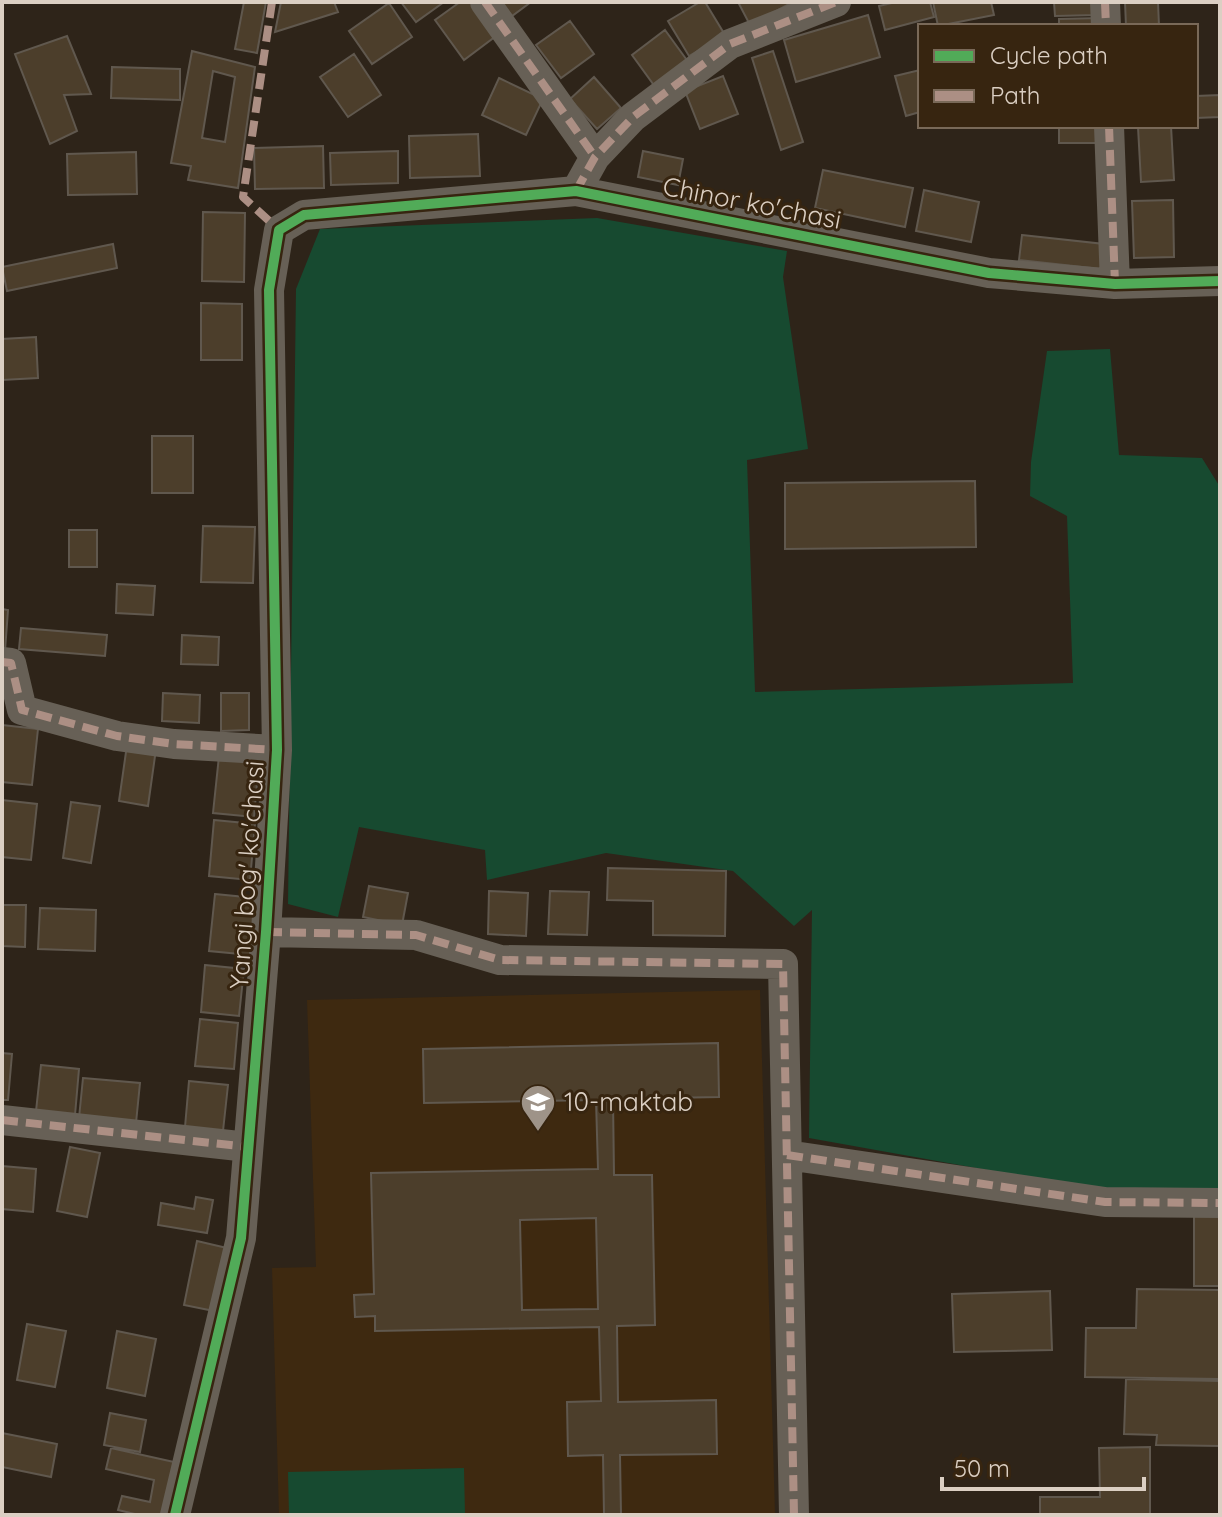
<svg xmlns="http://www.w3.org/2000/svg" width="1222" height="1517" font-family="Quicksand,sans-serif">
	<rect width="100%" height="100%" fill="#2e2419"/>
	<path fill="#3e2910" d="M760,990L775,1515H279L272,1268L316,1267L307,1000Z"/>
	<path fill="#174a30" d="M597,218L787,251L783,277L808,449L747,460L755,692L1073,683L1067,516L1030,496L1031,462L1047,351L1110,349L1119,455L1202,458L1220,487V1194L1104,1191L809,1138L812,910L794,926L733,871L606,853L487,880L485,850L359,827L338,917L288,904L296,289L320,229Z
		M464,1468L465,1515H289L288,1472Z"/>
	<path fill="#4c3e2b" stroke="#60584e" stroke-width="2" fill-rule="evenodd" d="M244,2H266L257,53L235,49Z
		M281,2H334L338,12L275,32Z
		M401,2H444L416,22Z
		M460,2H471L496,36L464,60L435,20Z
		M501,2H531L512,16Z
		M700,2H705L725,35L689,56L668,21Z
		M738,2H793L750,25Z
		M896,2H930L934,17L885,30L879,6Z
		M933,2H991L994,15L938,26Z
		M1054,2H1095L1096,15L1055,16Z
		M1125,2H1158L1159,26H1126Z
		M389,3L412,37L372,64L349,31Z
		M868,15L880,57L796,82L784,40Z
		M1100,18V26H1059V19Z
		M570,21L594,54L561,78L536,45Z
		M665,30L689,63L656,88L632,55Z
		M67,36L91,94L64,95L77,131L50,144L15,54Z
		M192,51L255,67L238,188L188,180L191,166L171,163ZM213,71L235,77L225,142L202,138Z
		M773,51L803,142L781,150L752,58Z
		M354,54L381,95L348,117L320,77Z
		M112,67L180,69V100L111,98Z
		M920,70V112L906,116L895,76Z
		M723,76L738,114L700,129L685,91Z
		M594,77L621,108L597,129L570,99Z
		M499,78L543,99L526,135L482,115Z
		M1220,95V117L1196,118V96Z
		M1059,126H1099L1100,143H1059Z
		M1171,126L1174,180L1141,182L1138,127Z
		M478,134L480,176L410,178L409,136Z
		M323,146L324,188L255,189L254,148Z
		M398,151V183L331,185L330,153Z
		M643,151L683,159L678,185L638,177Z
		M136,152L137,194L68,195L67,154Z
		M823,170L913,188L905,227L815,208Z
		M924,190L979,202L971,242L916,231Z
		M1173,200L1174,257L1134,258L1132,201Z
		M203,212L245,213L244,282L202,281Z
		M1022,235L1104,244L1101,269L1019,260Z
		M113,244L117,268L7,291L2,267Z
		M201,303L242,304V360H201Z
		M36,337L38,378L2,380V339Z
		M152,436H193V493H152Z
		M975,481L976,547L785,549V483Z
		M203,526L255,527L253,583L201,582Z
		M69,530H97V567H69Z
		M117,584L155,586L153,615L116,613Z
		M2,609L8,610L5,651L2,650Z
		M21,628L107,635L105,656L19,649Z
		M182,635L219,637L218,665L181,664Z
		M163,693L200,695L199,723L162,721Z
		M221,693H249V730L221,731Z
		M2,725L38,729L32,785L2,782Z
		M127,745L156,749L148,806L119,801Z
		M219,756L259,760L254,817L213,813Z
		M2,800L37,804L31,860L2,857Z
		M71,802L100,806L91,863L63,858Z
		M214,820L255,824L250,880L209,876Z
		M608,868L726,871L725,936L653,935V901L607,900Z
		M369,886L408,893L402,925L363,917Z
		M489,891L528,893L526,936L488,934Z
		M550,891L589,892L587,935L548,934Z
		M215,894L255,898L250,955L209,951Z
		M2,905H26L25,947L2,946Z
		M40,908L96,910L95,951L38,949Z
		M205,965L244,969L239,1016L201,1012Z
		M200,1019L238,1023L234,1069L195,1066Z
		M718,1043L719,1097L613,1099L614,1175H652L655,1325L617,1326L618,1402L716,1400L717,1454L620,1455L621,1515H604L603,1455L568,1456L567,1402L601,1401L599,1327L375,1331V1316L355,1317L354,1295L374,1294L371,1173L598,1169L596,1100L424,1103L423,1049ZM596,1218L598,1309L522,1310L520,1220Z
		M2,1053L12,1054L8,1100H2Z
		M41,1065L79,1069L75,1115L36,1111Z
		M83,1078L140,1083L136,1123L79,1118Z
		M189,1081L228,1085L223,1131L185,1127Z
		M70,1147L100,1153L87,1217L57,1211Z
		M2,1166L36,1169L33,1212L2,1209Z
		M196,1197L213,1200L207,1233L158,1225L161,1203L194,1209Z
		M1194,1211H1220V1286H1194Z
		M197,1241L227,1248L214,1311L184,1305Z
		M1137,1289L1220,1290V1379L1085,1377L1086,1328H1136Z
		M1050,1291L1052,1350L954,1352L952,1294Z
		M27,1324L66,1331L55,1387L17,1380Z
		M117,1331L156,1339L145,1396L107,1388Z
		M1126,1379L1220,1381V1446L1156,1445L1157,1435L1124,1434Z
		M110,1413L146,1420L140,1452L104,1445Z
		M2,1433L57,1444L51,1477L2,1467Z
		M1150,1447V1515H1040V1497H1100L1099,1448Z
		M111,1448L174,1462L162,1515H139L118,1510L122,1496L150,1502L154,1480L106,1469Z"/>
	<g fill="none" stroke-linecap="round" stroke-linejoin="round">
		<path stroke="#676056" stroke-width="30" d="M485,2L595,157
			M1105,2L1106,26
			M1109,126L1115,284
			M576,191L595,157L633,117L730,44L836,2
			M2,662L11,663L22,710L117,736L174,744L277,750
			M266,932L416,935L500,960L783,964L794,1515
			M2,1120L248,1147
			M787,1155L1105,1202L1220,1203
			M175,1515L241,1238L266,932L277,750L269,290L279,230L304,215L576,191L989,273L1115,284L1220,281"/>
		<path stroke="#ac8f84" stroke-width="8" stroke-dasharray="16 8" stroke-linecap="butt" d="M272,2L243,197L279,230
			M485,2L595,157
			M1105,2L1106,26
			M1109,126L1115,284
			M576,191L595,157L633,117L730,44L836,2
			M2,662L11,663L22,710L117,736L174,744L277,750
			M266,932L416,935L500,960L783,964L794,1515
			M2,1120L248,1147
			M787,1155L1105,1202L1220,1203"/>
		<g stroke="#372510" stroke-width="15">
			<path id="cycleway" d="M175,1515L241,1238L266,932L277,750L269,290L279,230L304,215L576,191L989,273L1115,284L1220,281"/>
		</g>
		<use href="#cycleway" stroke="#51ab58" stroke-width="10"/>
	</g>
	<defs>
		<g id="school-pin" transform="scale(1.8)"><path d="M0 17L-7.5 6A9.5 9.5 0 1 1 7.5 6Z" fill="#9e9388" stroke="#372510"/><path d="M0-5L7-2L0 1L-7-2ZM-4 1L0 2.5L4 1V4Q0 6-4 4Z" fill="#fff"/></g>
	</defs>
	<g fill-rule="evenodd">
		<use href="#school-pin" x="538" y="1102"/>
	</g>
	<g text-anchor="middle" stroke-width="6" stroke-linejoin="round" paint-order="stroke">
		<g font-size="26" fill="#dbcfc3" stroke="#372510">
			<text transform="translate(752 203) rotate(11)" y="9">Chinor ko'chasi</text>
			<text transform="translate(247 875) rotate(-86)" y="9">Yangi bog' ko'chasi</text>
		</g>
		<g font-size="26" fill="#dbcfc3" stroke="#372510" text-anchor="start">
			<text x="564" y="1111">10-maktab</text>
		</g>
	</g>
	<rect width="1222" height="1517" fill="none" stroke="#dbcfc3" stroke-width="8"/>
	<rect x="918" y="24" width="280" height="104" fill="#372510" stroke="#796958" stroke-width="2"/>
	<rect x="934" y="50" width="40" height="12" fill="#51ab58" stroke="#796958" stroke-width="2"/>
	<text x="990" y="64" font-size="24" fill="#dbcfc3">Cycle path</text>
	<rect x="934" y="90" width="40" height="12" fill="#ac8f84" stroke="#796958" stroke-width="2"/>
	<text x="990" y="104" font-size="24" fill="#dbcfc3">Path</text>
	<path d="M942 1477v12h202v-12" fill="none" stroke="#dbcfc3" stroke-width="4"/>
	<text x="954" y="1477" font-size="24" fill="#dbcfc3" stroke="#372510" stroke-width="6" paint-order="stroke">50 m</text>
</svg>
